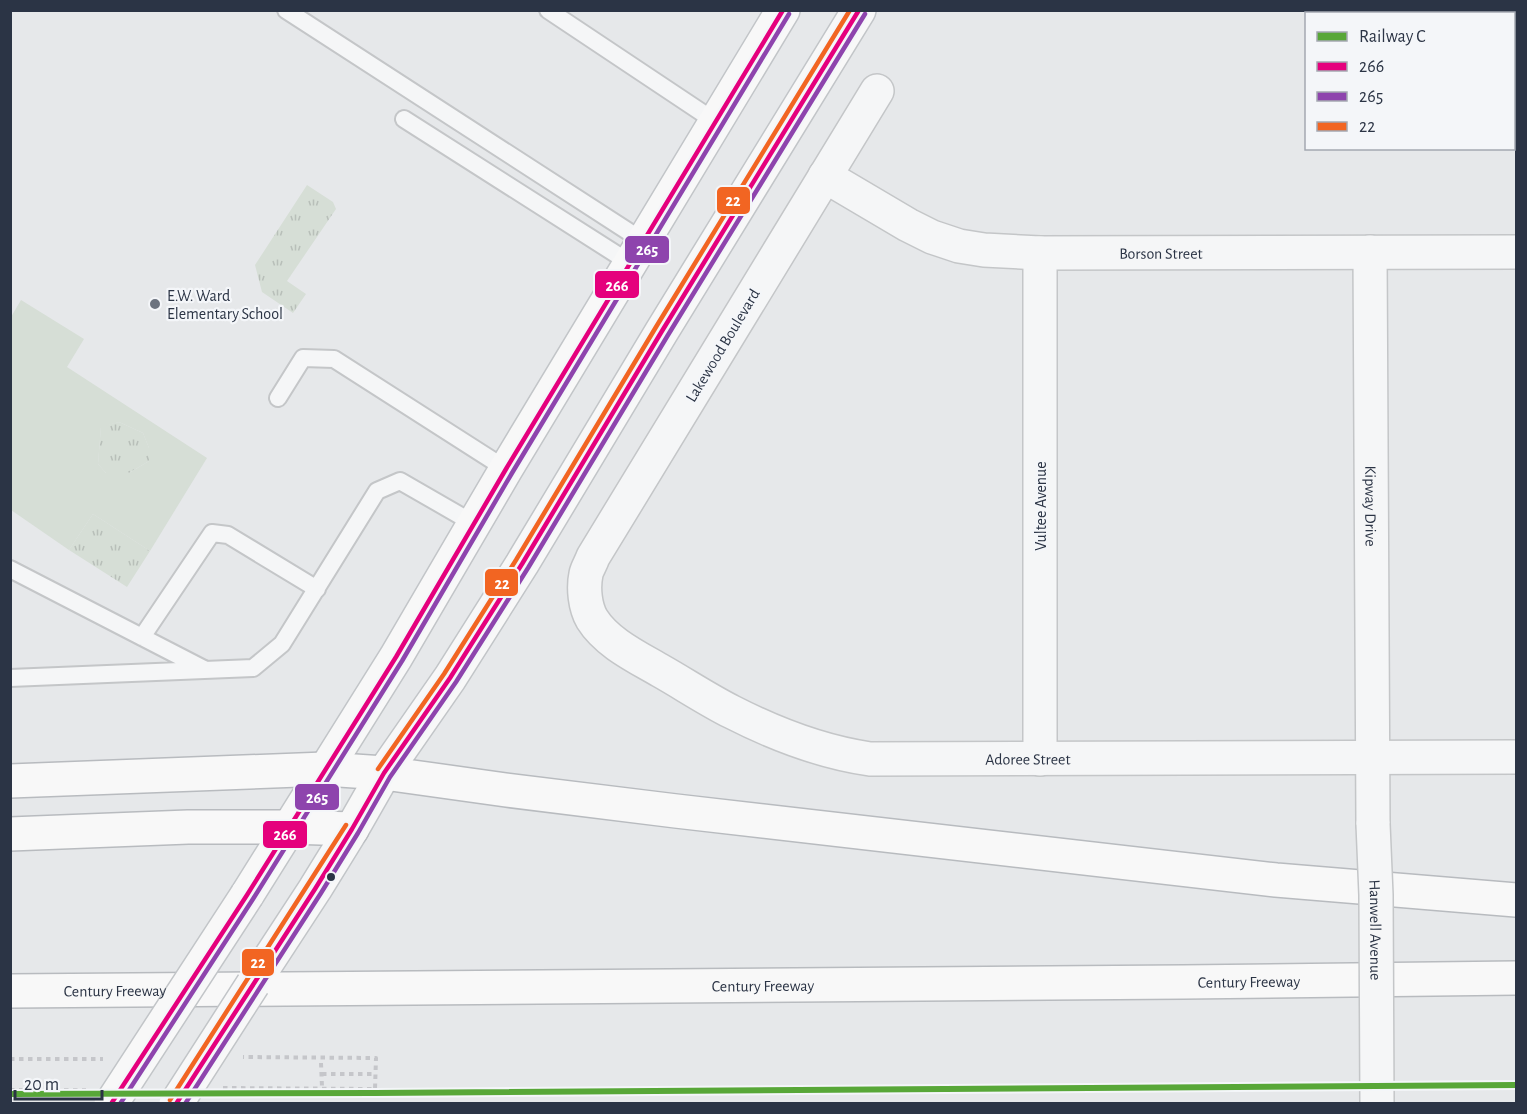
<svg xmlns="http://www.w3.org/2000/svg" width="1527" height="1114" font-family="'Alegreya Sans',sans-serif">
	<defs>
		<pattern id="park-tufts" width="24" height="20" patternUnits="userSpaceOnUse" patternTransform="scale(1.5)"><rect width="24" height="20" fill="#d6ded6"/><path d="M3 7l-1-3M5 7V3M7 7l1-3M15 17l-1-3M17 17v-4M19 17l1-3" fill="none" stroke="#b8bfb9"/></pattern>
	</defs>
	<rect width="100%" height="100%" fill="#e6e8ea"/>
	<path fill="url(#park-tufts)" d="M307,185L333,202L336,209L287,281L306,294L293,313L262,292L255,265Z
		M119,422L143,433L149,448V461L129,473H106L98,464L101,426Z
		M93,514L150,551L127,587L69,550Z"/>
	<path fill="#d6ded6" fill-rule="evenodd" d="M21,300L84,339L67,367L207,458L150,551L93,514L69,550L11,510V317ZM119,422L143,433L149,448V461L129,473H106L98,464L101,427Z"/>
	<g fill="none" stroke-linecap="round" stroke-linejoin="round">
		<g stroke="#c4c6c8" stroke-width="20">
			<path id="service" d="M286,10L643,241
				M548,10L716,122
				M1514,26H1516
				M404,119L630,263
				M278,398L303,358L334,359L506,469
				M10,569L204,669
				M142,637L212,533L228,535L317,589
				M10,678L253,668L282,644L377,491L400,481L473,523"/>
		</g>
		<g stroke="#c4c6c8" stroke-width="36">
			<g id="minor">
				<path id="s1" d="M877,91L593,557C591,563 587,569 586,574C583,588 585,607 592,619C607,643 637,657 661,671C684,684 708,700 732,712C775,734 822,752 870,759L1516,757"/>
				<path id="s2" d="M825,176L908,225L932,237L959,246L984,250L1040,253L1516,252"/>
				<path id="s3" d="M1370,252L1373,824"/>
				<path d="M1040,253V759"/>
			</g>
		</g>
		<g stroke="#c2c5c8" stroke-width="36">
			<path id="primary" d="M247,895L396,657L506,469L783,10
				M253,984L315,889L352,829L384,773L450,678L522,564L662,331L859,10"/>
		</g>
		<g stroke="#b8bbbf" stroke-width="36">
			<g id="motorway">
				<path d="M10,781L325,769L384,773L506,790L676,811L1276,880L1516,900"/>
				<path d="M10,834L188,827H290L352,829"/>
				<path id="s4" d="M10,991L1183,982L1516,978"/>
			</g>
		</g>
		<path stroke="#c5c6ca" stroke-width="4" stroke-dasharray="4.5 4.5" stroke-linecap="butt" d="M10,1059H103
			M321,1063L322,1087
			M322,1074H375
			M223,1088L375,1089L376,1058L243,1057
			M10,1090H86"/>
		<use href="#service" stroke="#f5f6f7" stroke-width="16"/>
		<use href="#minor" stroke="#f5f6f7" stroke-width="33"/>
		<use href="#primary" stroke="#f8f8f8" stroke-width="33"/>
		<use href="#motorway" stroke="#f8f8f8" stroke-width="33"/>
		<g stroke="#c4c6c8" stroke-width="36" stroke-linecap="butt">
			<g id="minor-bridge">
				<path id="s5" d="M1373,824L1376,895L1377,1104"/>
			</g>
		</g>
		<g stroke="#c2c5c8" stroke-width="36" stroke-linecap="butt">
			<path id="primary-bridge" d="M111,1104L247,895
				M176,1104L253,984"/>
		</g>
		<use href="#minor-bridge" stroke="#f5f6f7" stroke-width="33"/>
		<use href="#primary-bridge" stroke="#f8f8f8" stroke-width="33"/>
		<g stroke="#f4f6f9" stroke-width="9">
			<path id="bus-1" d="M111,1104L247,895L396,657L506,469L783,10
				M176,1104L315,889L352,829L384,773L450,678L522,564L662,331L859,10"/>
		</g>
		<g stroke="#f4f6f9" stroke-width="9">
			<path id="bus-2" d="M120,1104L253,899L402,661L512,473L789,14
				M185,1104L321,893L358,833L390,777L456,682L528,568L668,335L865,14"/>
		</g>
		<g stroke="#f4f6f9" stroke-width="9">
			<path id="bus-3" d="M378,769L444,674L516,560L656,327L850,10
				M170,1100L346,825"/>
		</g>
		<use href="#bus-1" stroke="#e5007d" stroke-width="4.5"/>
		<use href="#bus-2" stroke="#8e44ad" stroke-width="4.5"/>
		<use href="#bus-3" stroke="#f26522" stroke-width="4.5"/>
		<g stroke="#f4f6f9" stroke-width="10">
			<path id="rail-1" d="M10,1094L375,1093L1516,1085"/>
		</g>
		<use href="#rail-1" stroke="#58a738" stroke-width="6"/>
	</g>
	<circle fill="#6c737f" stroke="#f4f6f9" stroke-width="2" cx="155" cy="304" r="6"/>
	<circle fill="#2b3445" stroke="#f4f6f9" stroke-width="2" cx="331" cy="877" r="5"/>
	<g text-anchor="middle" stroke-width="4.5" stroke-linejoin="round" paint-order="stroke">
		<g font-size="16" fill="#2b3445" stroke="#f4f6f9">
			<text dy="6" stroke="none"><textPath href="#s2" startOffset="354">Borson Street</textPath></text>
			<text transform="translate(722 345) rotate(-59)" y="6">Lakewood Boulevard</text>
			<text dy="6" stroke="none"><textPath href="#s3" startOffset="254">Kipway Drive</textPath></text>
			<text transform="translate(1040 506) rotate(-90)" y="6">Vultee Avenue</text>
			<text dy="6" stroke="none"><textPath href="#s1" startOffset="1084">Adoree Street</textPath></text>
			<text dy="6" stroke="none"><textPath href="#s5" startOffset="106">Hanwell Avenue</textPath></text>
			<text dy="6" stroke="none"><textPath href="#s4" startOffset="1239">Century Freeway</textPath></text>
			<text dy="6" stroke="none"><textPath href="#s4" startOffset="753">Century Freeway</textPath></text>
			<text dy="6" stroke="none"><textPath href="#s4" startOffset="105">Century Freeway</textPath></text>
		</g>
		<g font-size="16" fill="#2b3445" stroke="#f4f6f9" text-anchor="start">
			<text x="167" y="301">E.W. Ward<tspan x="167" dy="18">Elementary School</tspan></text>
		</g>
	</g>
	<g stroke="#f4f6f9" stroke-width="2">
		<rect x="716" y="186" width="35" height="29" rx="6" fill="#f26522"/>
		<rect x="624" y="235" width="46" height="29" rx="6" fill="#8e44ad"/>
		<rect x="594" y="270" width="46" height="29" rx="6" fill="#e5007d"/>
		<rect x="484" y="568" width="35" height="29" rx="6" fill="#f26522"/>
		<rect x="294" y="783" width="46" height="28" rx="6" fill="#8e44ad"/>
		<rect x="262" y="820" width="46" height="29" rx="6" fill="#e5007d"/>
		<rect x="241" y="948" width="34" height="29" rx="6" fill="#f26522"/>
	</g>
	<g font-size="16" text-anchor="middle" font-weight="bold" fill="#fff">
		<text x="733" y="206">22</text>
		<text x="647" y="255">265</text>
		<text x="617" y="291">266</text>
		<text x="502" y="589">22</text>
		<text x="317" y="803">265</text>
		<text x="285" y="840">266</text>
		<text x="258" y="968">22</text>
	</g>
	<rect width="1527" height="1114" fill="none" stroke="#2b3445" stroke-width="24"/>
	<rect x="1305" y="12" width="210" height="138" fill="#f4f6f9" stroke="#a4a8b1" stroke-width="1.5"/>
	<rect x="1317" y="32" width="30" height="9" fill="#58a738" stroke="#a4a8b1" stroke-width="1.5"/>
	<text x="1359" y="42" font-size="18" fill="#2b3445">Railway C</text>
	<rect x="1317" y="62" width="30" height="9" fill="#e5007d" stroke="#a4a8b1" stroke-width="1.5"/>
	<text x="1359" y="72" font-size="18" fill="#2b3445">266</text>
	<rect x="1317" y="92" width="30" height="9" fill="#8e44ad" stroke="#a4a8b1" stroke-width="1.5"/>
	<text x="1359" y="102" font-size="18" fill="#2b3445">265</text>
	<rect x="1317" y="122" width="30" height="9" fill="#f26522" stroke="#a4a8b1" stroke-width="1.5"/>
	<text x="1359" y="132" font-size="18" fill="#2b3445">22</text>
	<path d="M15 1090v9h87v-9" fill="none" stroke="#2b3445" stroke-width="3"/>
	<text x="24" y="1090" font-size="18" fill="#2b3445" stroke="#f4f6f9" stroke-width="4.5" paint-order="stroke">20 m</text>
</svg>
